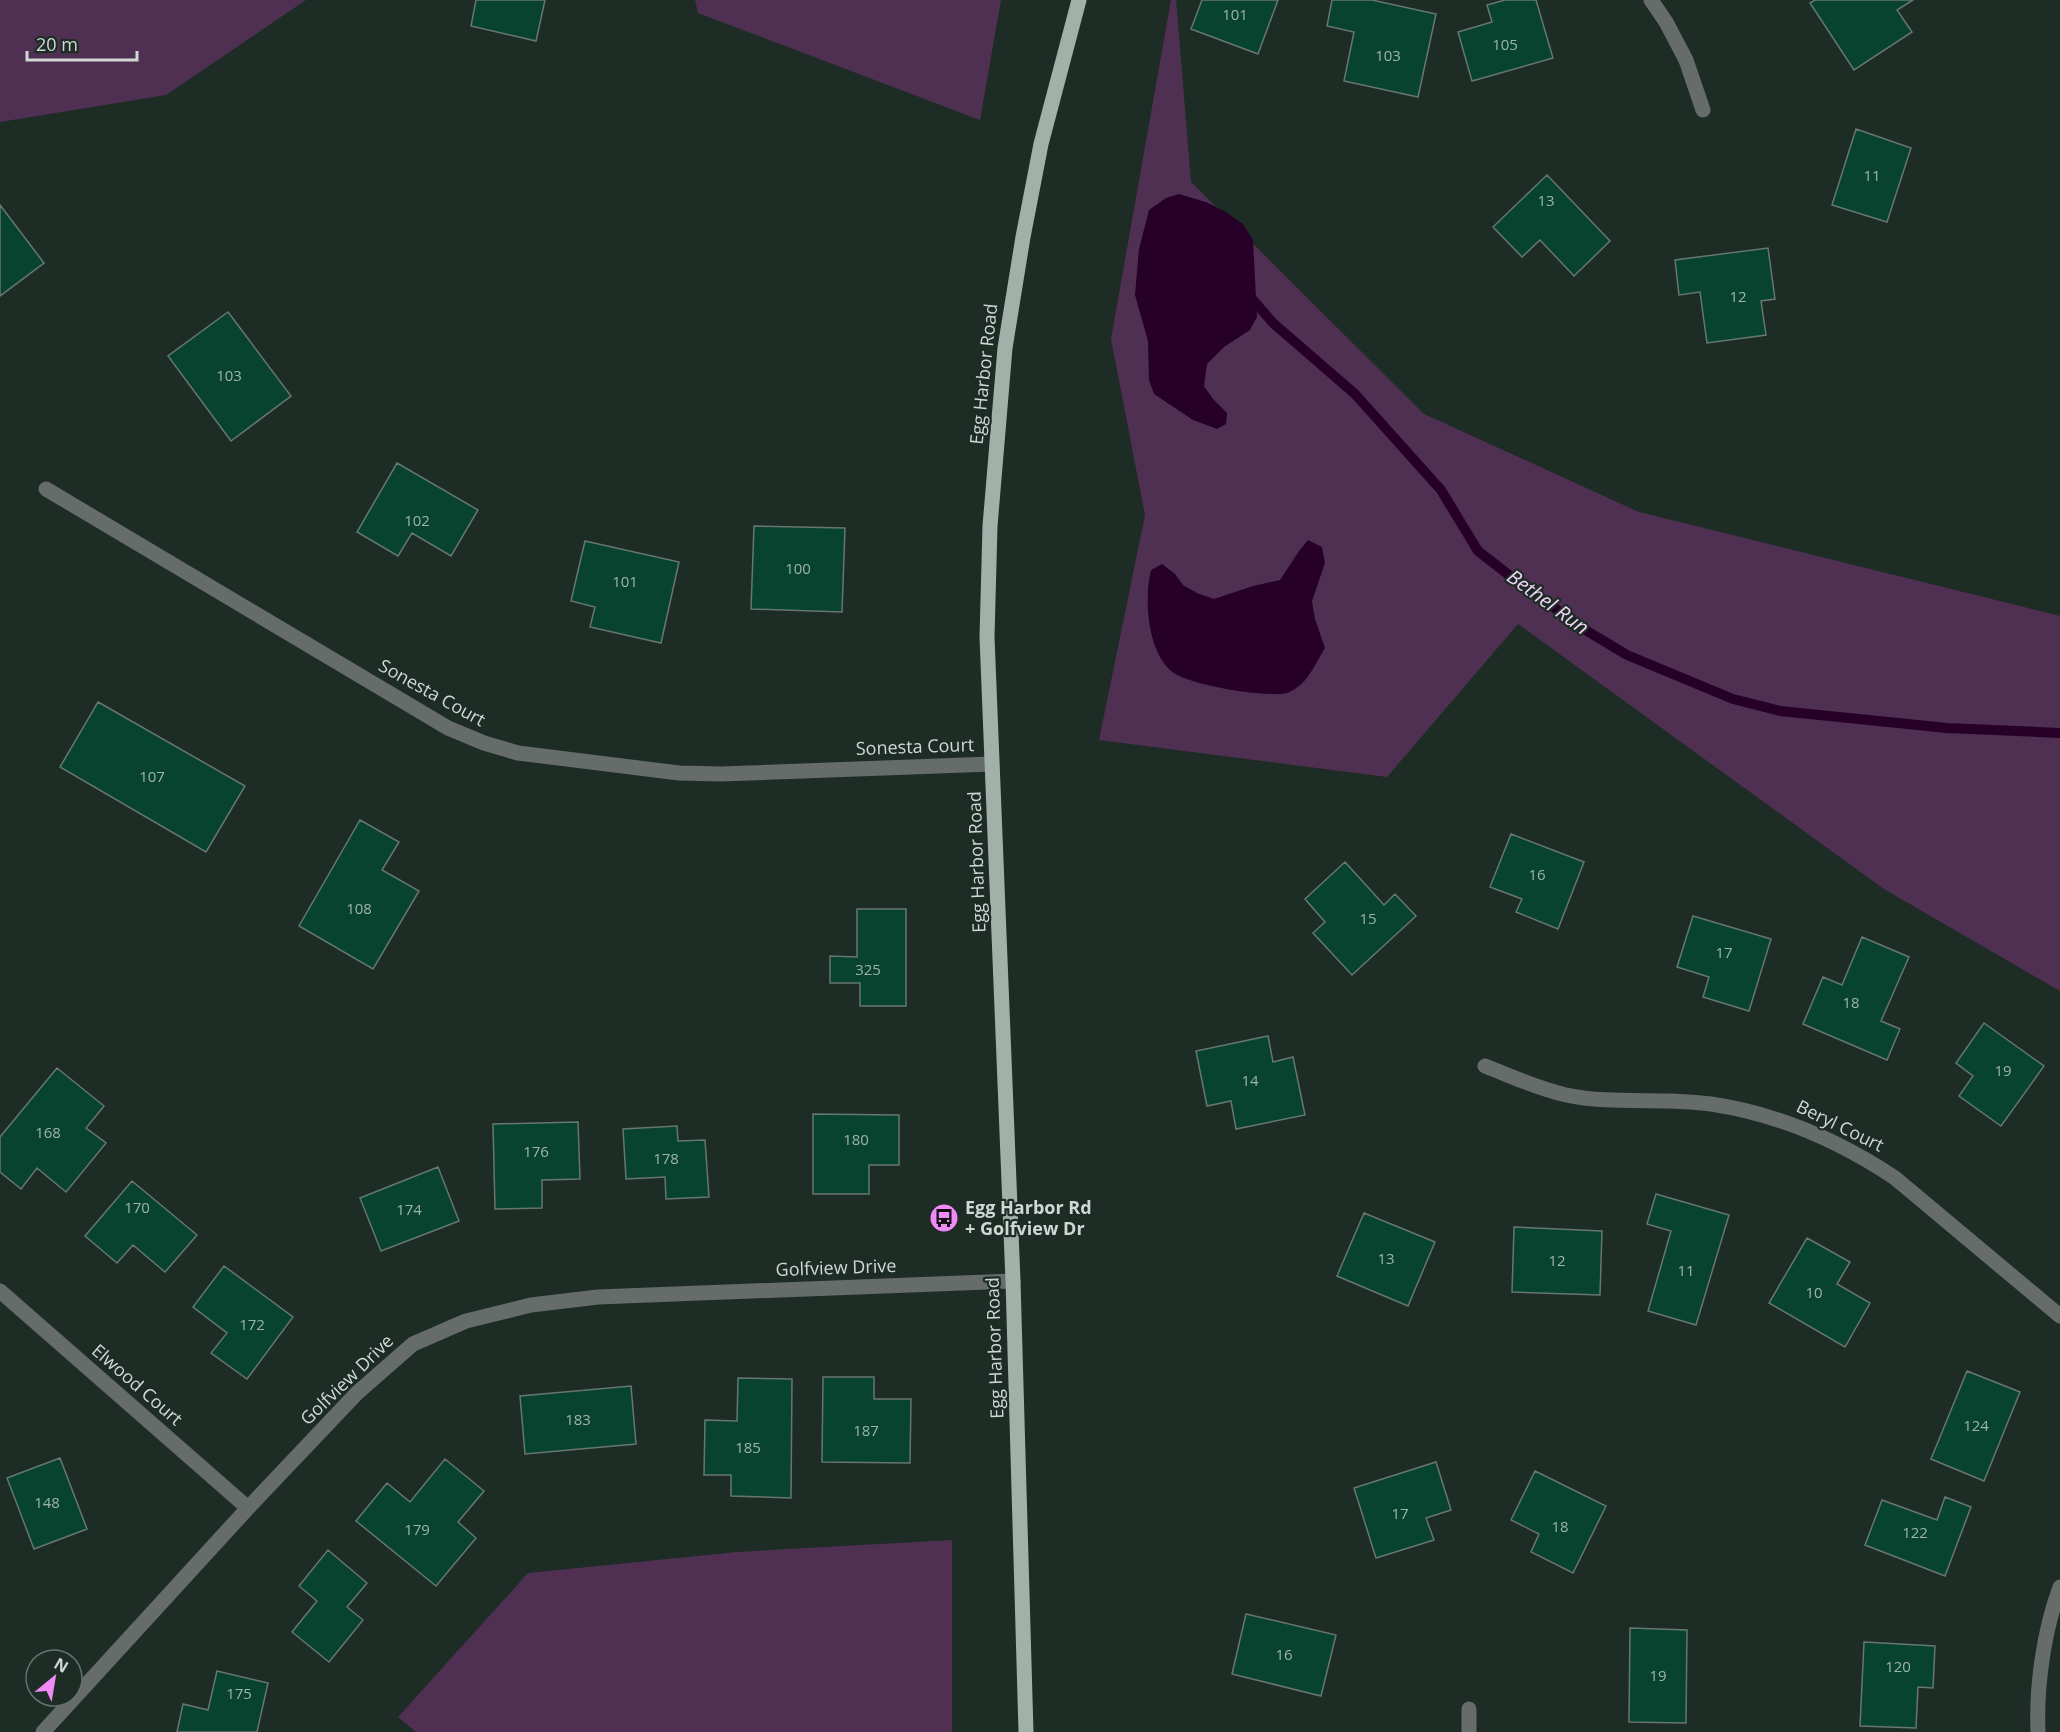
<svg xmlns="http://www.w3.org/2000/svg" width="2060" height="1732" font-family="'Open Sans',sans-serif">
	<rect width="100%" height="100%" fill="#1e2c26"/>
	<path fill="#503052" d="M0,0H306L166,95L0,122Z
		M695,0H1001L980,120L698,13Z
		M1171,0H1176L1191,182L1424,414L1639,512L2060,616V991L1884,889L1518,624L1387,777L1099,740L1145,515L1111,339Z
		M952,1540V1732H416L398,1717L528,1573L737,1552Z"/>
	<path fill="#260029" d="M1179,194L1206,202L1224,211L1243,224L1253,240L1257,317L1250,330L1224,347L1207,364L1204,386L1213,399L1227,413L1226,424L1217,429L1193,420L1154,394L1149,380L1148,341L1135,295L1139,249L1149,210L1166,198Z
		M1308,540L1322,547L1325,563L1312,601L1315,619L1325,648C1315,664 1307,686 1287,693C1278,696 1243,692 1232,690C1216,687 1183,681 1171,671C1147,650 1144,598 1151,570L1162,564L1175,574L1183,585L1197,593L1214,599L1253,586L1280,580L1299,551Z"/>
	<g fill="none" stroke-linecap="round" stroke-linejoin="round">
		<path stroke="#260029" stroke-width="10" d="M1247,293L1273,323L1355,394L1441,490L1478,551L1518,582L1587,631L1627,655L1733,699L1780,711L1947,728L2060,733"/>
	</g>
	<path fill="#084330" stroke="#67776f" stroke-width="1.5" d="M476,0H545L536,41L471,26Z
		M1202,0H1278L1258,54L1191,29Z
		M1332,0H1372L1436,14L1418,97L1344,81L1354,32L1327,26Z
		M1505,0H1536L1553,58L1472,81L1458,32L1492,22L1487,5Z
		M1815,0H1913L1897,10L1912,32L1854,70L1810,3Z
		M1856,129L1911,148L1887,222L1832,205Z
		M1547,175L1610,241L1574,276L1540,240L1522,257L1493,227Z
		M0,205L44,263L0,296Z
		M1768,248L1775,299L1761,301L1766,335L1707,343L1700,292L1679,295L1675,260Z
		M228,312L291,396L231,441L168,356Z
		M397,463L478,510L451,556L412,533L398,556L357,532Z
		M754,526L845,528L842,612L751,609Z
		M585,541L679,562L661,643L590,627L595,607L571,601Z
		M98,702L245,786L206,852L60,767Z
		M360,820L399,842L382,870L419,891L373,969L299,926Z
		M1511,834L1584,862L1558,929L1516,912L1522,899L1490,887Z
		M1345,862L1384,905L1395,894L1416,916L1352,975L1313,933L1325,922L1305,899Z
		M857,909H906V1006H860V983H830V956L857,957Z
		M1693,916L1771,939L1749,1011L1703,997L1709,977L1677,967Z
		M1862,937L1909,957L1881,1021L1900,1029L1887,1060L1803,1024L1823,977L1842,985Z
		M1984,1023L2044,1066L2001,1126L1959,1096L1973,1076L1956,1063Z
		M1268,1036L1273,1062L1293,1057L1305,1115L1236,1129L1231,1101L1207,1106L1196,1051Z
		M57,1068L104,1106L86,1128L106,1143L66,1192L37,1168L21,1189L0,1172V1137Z
		M813,1114L899,1115V1165H869V1194H813Z
		M578,1122L580,1179L542,1180V1208L495,1209L493,1124Z
		M677,1126L678,1141L705,1140L709,1197L666,1199L665,1177L626,1179L623,1129Z
		M438,1167L459,1221L381,1251L360,1198Z
		M132,1181L197,1235L165,1272L133,1245L117,1263L85,1236Z
		M1656,1194L1729,1215L1696,1325L1648,1311L1671,1231L1647,1224Z
		M1364,1213L1435,1242L1408,1306L1337,1276Z
		M1514,1227L1602,1231L1600,1295L1512,1292Z
		M1807,1238L1850,1262L1837,1284L1870,1303L1845,1347L1769,1303Z
		M224,1266L293,1317L247,1379L211,1353L227,1333L193,1307Z
		M1967,1371L2020,1392L1984,1481L1931,1459Z
		M823,1377H874V1399H911L910,1463L822,1462Z
		M738,1378L792,1379L791,1498L731,1496V1475H704L705,1420L737,1421Z
		M631,1386L636,1444L525,1454L520,1396Z
		M60,1458L87,1529L34,1549L7,1478Z
		M445,1459L484,1491L458,1522L476,1538L436,1586L356,1521L387,1483L410,1502Z
		M1436,1462L1451,1510L1426,1518L1434,1540L1376,1558L1354,1488Z
		M1535,1471L1606,1506L1573,1573L1531,1552L1539,1534L1511,1520Z
		M1945,1497L1971,1507L1945,1576L1865,1545L1882,1500L1937,1520Z
		M328,1550L367,1583L347,1607L363,1620L329,1662L292,1632L317,1601L299,1586Z
		M1246,1614L1336,1635L1321,1696L1232,1674Z
		M1630,1628L1687,1630L1686,1723L1629,1722Z
		M1864,1642L1935,1646L1933,1688L1918,1687L1916,1728L1860,1726Z
		M217,1671L268,1683L257,1732H177L183,1704L208,1710Z"/>
	<g fill="none" stroke-linecap="round" stroke-linejoin="round">
		<path stroke="#666c69" stroke-width="15" d="M1651,0L1666,22L1686,60L1703,110
			M46,489L448,728L484,743L518,753L679,773L721,774L992,764
			M1485,1066C1511,1076 1538,1089 1566,1095C1614,1105 1663,1097 1711,1104C1779,1114 1838,1140 1895,1178L2060,1316
			M0,1291L248,1508
			M43,1732L248,1508L357,1393L413,1344L466,1321L531,1305L598,1297L1013,1281
			M1469,1732V1709
			M2038,1732C2036,1686 2044,1630 2060,1587"/>
		<path stroke="#a2b0aa" stroke-width="15" d="M1026,1732L1013,1281L987,637L990,526L1005,348L1023,237L1041,144L1079,0"/>
	</g>
	<defs>
		<g id="bus-disc" transform="scale(1.5)"><circle r="9.5" fill="#ef8bf6" stroke="#1e2c26"/><path d="M-5-6H5V4H4V6H2V4H-2V6H-4V4H-5ZM-3.5-4V0h7V-4ZM-3.5 1.2v1.5H-2V1.2ZM2 1.2v1.5H3.5V1.2Z" fill="#111"/></g>
	</defs>
	<g fill-rule="evenodd">
		<use href="#bus-disc" x="944" y="1218"/>
	</g>
	<g text-anchor="middle" stroke-width="4.5" stroke-linejoin="round" paint-order="stroke">
		<g font-size="15" fill="#9eb3ab">
			<text x="1235" y="20">101</text>
			<text x="1505" y="50">105</text>
			<text x="1388" y="61">103</text>
			<text x="1872" y="181">11</text>
			<text x="1546" y="206">13</text>
			<text x="1738" y="302">12</text>
			<text x="229" y="381">103</text>
			<text x="417" y="526">102</text>
			<text x="798" y="574">100</text>
			<text x="625" y="587">101</text>
			<text x="152" y="782">107</text>
			<text x="1537" y="880">16</text>
			<text x="359" y="914">108</text>
			<text x="1368" y="924">15</text>
			<text x="1724" y="958">17</text>
			<text x="868" y="975">325</text>
			<text x="1851" y="1008">18</text>
			<text x="2003" y="1076">19</text>
			<text x="1250" y="1086">14</text>
			<text x="48" y="1138">168</text>
			<text x="856" y="1145">180</text>
			<text x="536" y="1157">176</text>
			<text x="666" y="1164">178</text>
			<text x="137" y="1213">170</text>
			<text x="409" y="1215">174</text>
			<text x="1386" y="1264">13</text>
			<text x="1557" y="1266">12</text>
			<text x="1686" y="1276">11</text>
			<text x="1814" y="1298">10</text>
			<text x="252" y="1330">172</text>
			<text x="578" y="1425">183</text>
			<text x="1976" y="1431">124</text>
			<text x="866" y="1436">187</text>
			<text x="748" y="1453">185</text>
			<text x="47" y="1508">148</text>
			<text x="1400" y="1519">17</text>
			<text x="1560" y="1532">18</text>
			<text x="417" y="1535">179</text>
			<text x="1915" y="1538">122</text>
			<text x="1284" y="1660">16</text>
			<text x="1898" y="1672">120</text>
			<text x="1658" y="1681">19</text>
			<text x="239" y="1699">175</text>
		</g>
		<g font-size="18" fill="#d0d8d4" stroke="#1e2c26">
			<text transform="translate(984 374) rotate(-84)" y="6">Egg Harbor Road</text>
			<text transform="translate(432 693) rotate(29)" y="6">Sonesta Court</text>
			<text transform="translate(915 747) rotate(-2)" y="6">Sonesta Court</text>
			<text transform="translate(977 862) rotate(-92)" y="6">Egg Harbor Road</text>
			<text transform="translate(1840 1126) rotate(26)" y="6">Beryl Court</text>
			<text transform="translate(836 1268) rotate(-2)" y="6">Golfview Drive</text>
			<text transform="translate(995 1348) rotate(-92)" y="6">Egg Harbor Road</text>
			<text transform="translate(347 1380) rotate(-44)" y="6">Golfview Drive</text>
			<text transform="translate(137 1385) rotate(41)" y="6">Elwood Court</text>
		</g>
		<g font-size="18" font-weight="bold" fill="#d0d8d4" stroke="#1e2c26" text-anchor="start">
			<text x="965" y="1214">Egg Harbor Rd<tspan x="965" dy="21">+ Golfview Dr</tspan></text>
		</g>
		<g font-size="20" font-style="italic" fill="#f3d3f5" stroke="#1e2c26">
			<text transform="translate(1548 602) rotate(36)" y="7">Bethel Run</text>
		</g>
	</g>
	<g transform="translate(54 1678) rotate(30)"><circle r="28" fill="#1e2c26" stroke="#65716c" stroke-width="1.5"/>
	<path d="M0-4.5L10 22L0 15L-10 22Z" fill="#ef8bf6"/>
	<text y="-9" font-size="16" font-weight="bold" text-anchor="middle" fill="#d0d8d4">N</text>
	</g>
	<path d="M27 51v9h110v-9" fill="none" stroke="#d0d8d4" stroke-width="3"/>
	<text x="36" y="51" font-size="18" fill="#d0d8d4" stroke="#1e2c26" stroke-width="4.5" paint-order="stroke">20 m</text>
</svg>
